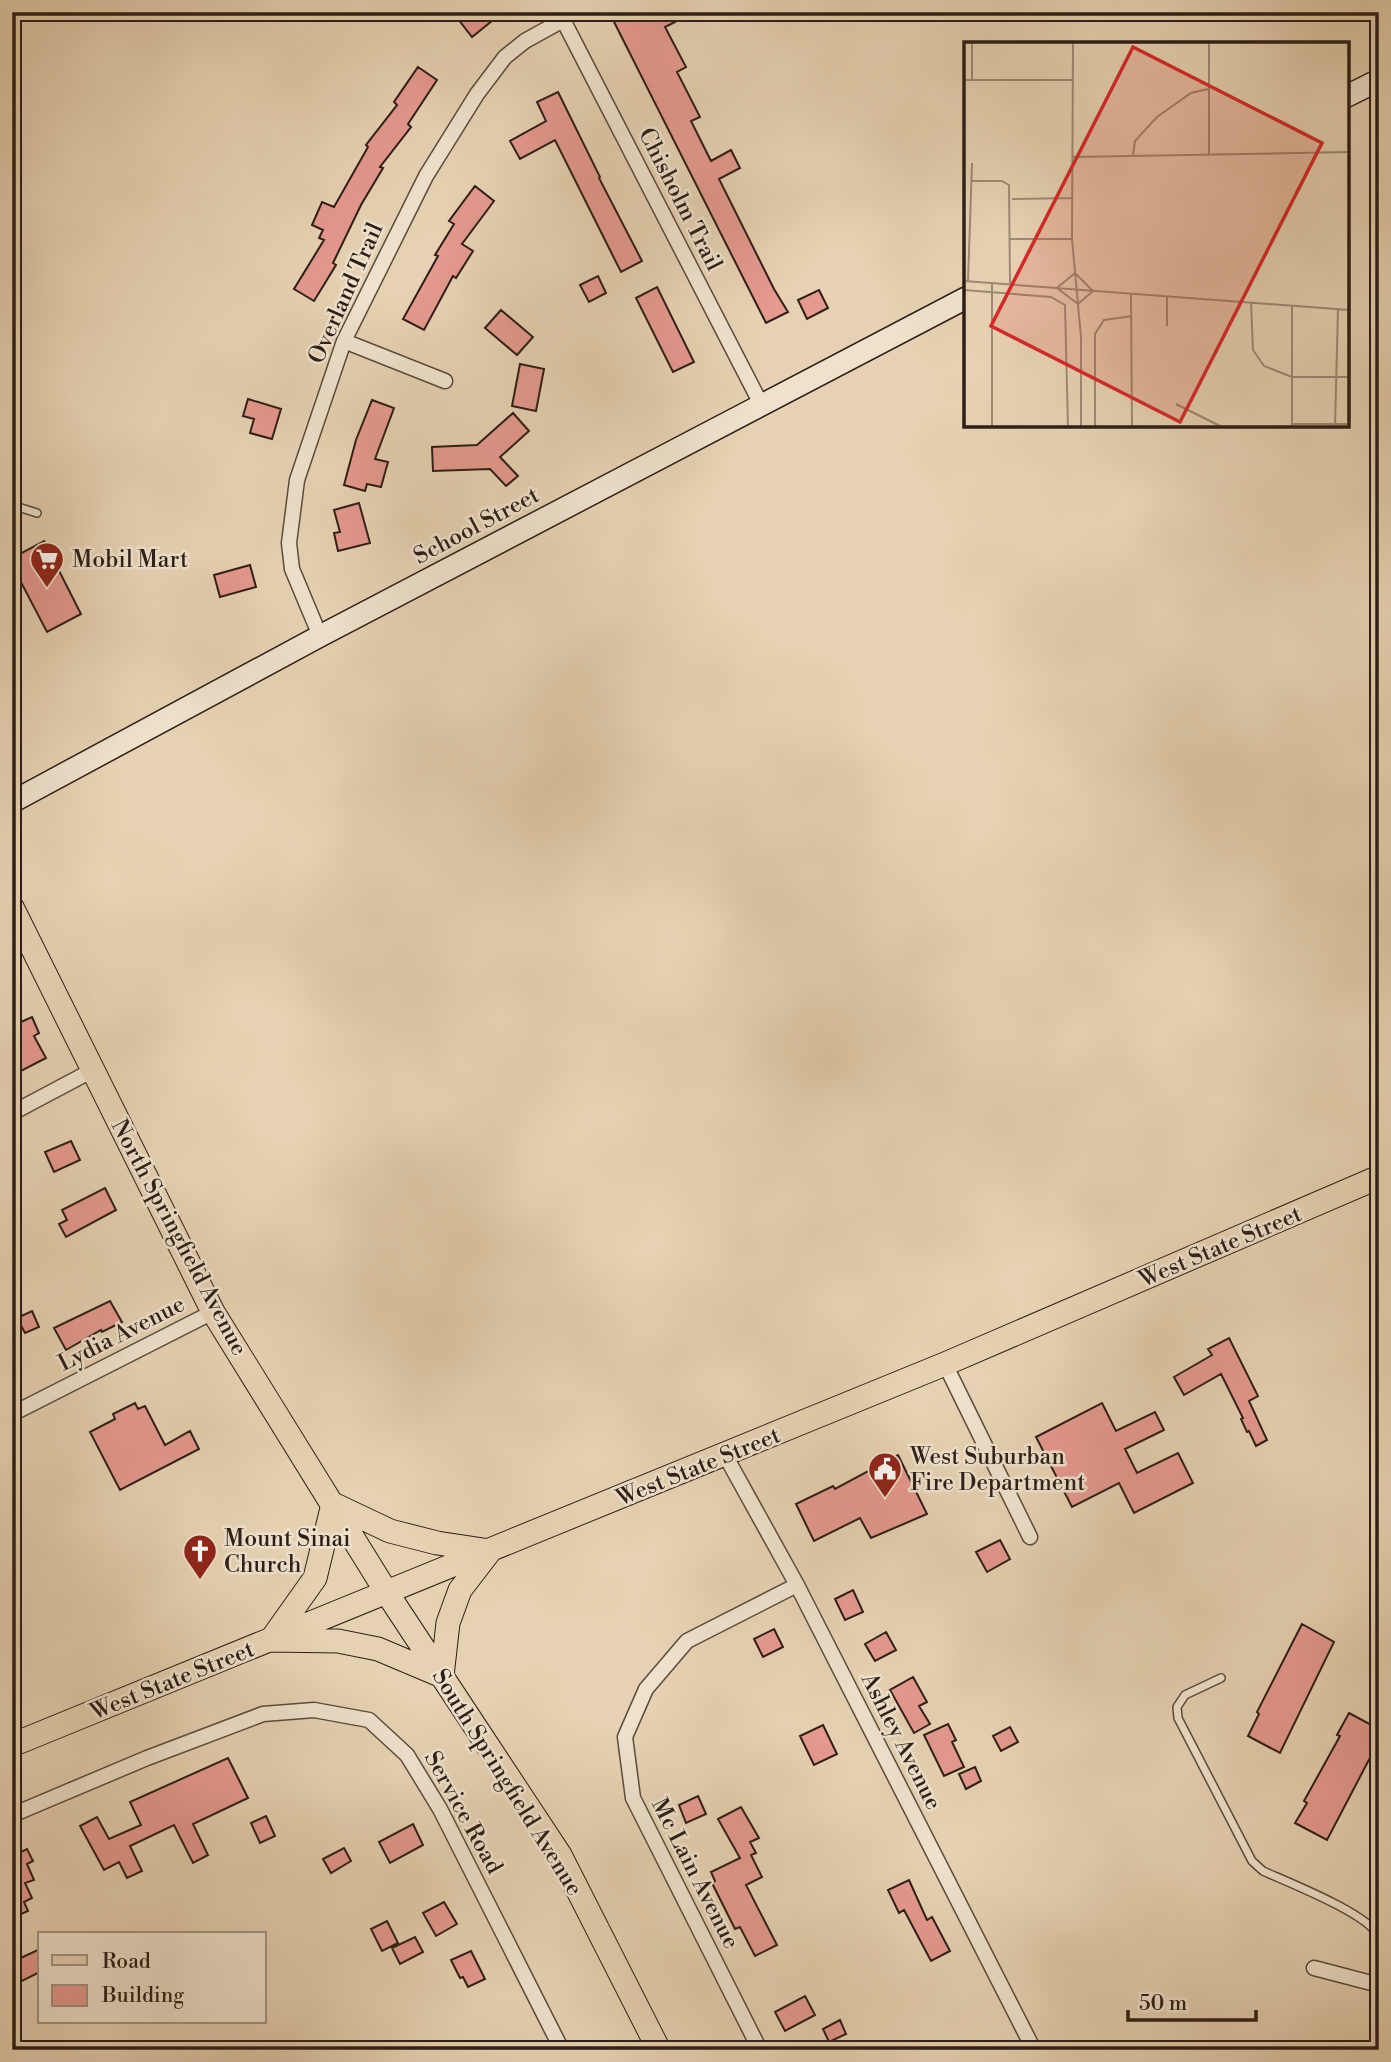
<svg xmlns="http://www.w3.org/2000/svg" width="1391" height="2062" font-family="'Libre Bodoni',serif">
	<rect width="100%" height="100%" fill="#e6d2b2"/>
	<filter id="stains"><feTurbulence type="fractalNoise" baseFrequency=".00286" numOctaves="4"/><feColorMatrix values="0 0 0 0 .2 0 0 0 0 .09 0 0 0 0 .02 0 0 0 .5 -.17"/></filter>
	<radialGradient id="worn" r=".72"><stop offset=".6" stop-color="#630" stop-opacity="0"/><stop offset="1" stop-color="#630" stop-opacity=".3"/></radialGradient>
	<path fill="#e6998f" stroke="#2c1e18" stroke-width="2" d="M467,12H503L472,37L458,19Z
		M609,12H670L675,22L665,27L686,67L677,72L700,117L691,121L711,161L731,150L740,168L719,179L774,289L788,312L766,323Z
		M418,67L437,80L408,124L411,127L380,167L383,168L361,205L333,263L336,265L314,301L294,289L324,240L319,238L323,230L312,225L322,202L334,207L368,147L366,145L397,105L394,102Z
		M558,92L600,177L599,178L642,261L621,272L555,140L520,159L510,141L546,121L537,102Z
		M475,186L494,201L462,244L473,251L456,278L453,276L424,330L403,319L438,256L435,255L454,224L449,221Z
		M598,276L606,293L589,302L580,285Z
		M657,287L694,362L673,372L636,298Z
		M819,290L828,308L807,319L798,300Z
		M501,310L533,337L517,355L485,328Z
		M520,364L544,369L536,411L512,406Z
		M248,399L281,409L272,439L250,433L254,419L243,416Z
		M372,400L394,408L375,459L388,462L381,487L367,484L365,491L344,485L356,440Z
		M513,413L529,431L500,457L518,476L506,486L490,469L433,471L432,447L477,445Z
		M359,503L370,543L338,551L334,533L340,532L334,510Z
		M44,541L81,614L47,632L12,565V558Z
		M250,565L256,587L220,597L214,575Z
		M32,1017L39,1033L34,1036L46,1058L21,1071L12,1054V1049L18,1046L12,1033V1026Z
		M71,1141L80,1160L54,1172L45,1152Z
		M105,1188L116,1210L66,1237L59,1224L67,1220L62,1210Z
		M110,1301L122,1322L102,1332L101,1330L66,1350L54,1328Z
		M32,1311L39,1327L25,1333L17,1318Z
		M1229,1338L1258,1396L1249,1401L1267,1440L1256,1446L1249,1431L1247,1432L1241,1419L1243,1418L1221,1374L1184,1395L1174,1377L1212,1355L1208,1349Z
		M135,1403L138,1409L145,1406L165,1445L190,1431L199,1449L120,1490L90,1432L115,1419L113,1414Z
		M1102,1403L1116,1431L1155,1412L1164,1430L1125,1449L1137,1473L1178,1453L1193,1483L1134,1513L1119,1483L1072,1507L1036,1437Z
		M898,1455L927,1514L871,1538L860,1518L814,1541L796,1504L833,1486L835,1489Z
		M1000,1540L1010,1559L987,1572L976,1552Z
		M853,1590L863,1612L845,1620L835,1599Z
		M1302,1624L1334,1642L1280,1753L1248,1736L1259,1714L1257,1712Z
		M774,1629L783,1647L763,1657L754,1639Z
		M886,1632L896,1650L875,1661L865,1644Z
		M913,1677L927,1702L919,1706L930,1724L914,1733L890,1690Z
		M1349,1713L1379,1729V1737L1371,1751L1373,1752L1327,1840L1295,1823L1307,1803L1304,1801L1340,1736L1337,1735Z
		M948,1724L956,1740L952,1742L964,1767L944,1776L924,1735Z
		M823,1725L837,1754L814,1765L800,1736Z
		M1010,1727L1018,1742L1001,1751L993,1736Z
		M228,1758L248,1798L193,1824L208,1855L193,1863L174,1825L130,1846L142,1871L127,1878L119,1862L104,1870L80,1826L97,1817L109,1839L141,1825L130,1802Z
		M975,1767L981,1781L966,1789L959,1774Z
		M698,1796L706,1814L686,1823L679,1805Z
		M741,1807L759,1838L750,1842L756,1853L751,1855L762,1877L746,1885L777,1945L755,1956L740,1927L735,1929L712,1883L715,1881L711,1872L740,1858L718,1819Z
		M266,1816L275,1836L260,1843L251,1823Z
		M413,1824L423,1845L390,1863L379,1842Z
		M12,1832L21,1852L27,1849L33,1861L27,1864L34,1880L25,1883L32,1898L24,1902L28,1911L12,1918Z
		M344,1848L351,1861L331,1873L323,1859Z
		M909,1880L927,1920L932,1917L950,1951L931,1961L904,1910L899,1913L888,1890Z
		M444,1902L457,1924L436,1936L423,1913Z
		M387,1921L398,1943L382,1951L371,1929Z
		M415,1937L423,1952L400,1964L392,1948Z
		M40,1949V1972L12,1986V1962Z
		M471,1951L485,1979L468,1987L463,1977L460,1978L451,1960Z
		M805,1996L815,2015L785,2031L775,2012Z
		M840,2020L846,2034L829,2042L823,2029Z"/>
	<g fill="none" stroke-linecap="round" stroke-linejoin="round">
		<g stroke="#5a4b3e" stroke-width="10">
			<path id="lane" d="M12,505L37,513
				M1221,1678L1185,1695L1177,1707L1178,1718L1252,1861L1263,1871C1285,1881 1369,1914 1377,1935C1382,1949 1376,1970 1374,1984"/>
		</g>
		<g stroke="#5a4b3e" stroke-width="17">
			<path id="street" d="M559,12L762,406
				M344,341L445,381
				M320,636L292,569L289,543L297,480L344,341L426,176L477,94L505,57L525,41L563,20
				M12,1113L93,1070
				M945,1364L1030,1537
				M12,1414L213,1312
				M725,1455L797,1585L1034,2050
				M12,1815L147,1758L263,1714L314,1710L369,1720L407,1755L440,1809L562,2050
				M1314,1968L1379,1985
				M760,2050L633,1798L625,1737L646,1689L687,1641L797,1585"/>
		</g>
		<g stroke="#2c1e18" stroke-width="24">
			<path id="secondary" d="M1347,96L1379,80
				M12,802L320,636L966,298"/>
		</g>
		<g stroke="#2c1e18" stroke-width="25">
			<path id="primary" d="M12,907L213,1312L387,1593L560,1855L659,2050
				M333,1504L390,1531L437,1543L490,1551L460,1590L448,1623L442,1676L378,1649L338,1641L271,1640L315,1578Z
				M12,1745L945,1364L1379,1177"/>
		</g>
		<use href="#lane" stroke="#efe2cd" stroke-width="7"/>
		<use href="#street" stroke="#efe2cd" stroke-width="14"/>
		<use href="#secondary" stroke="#efe2cd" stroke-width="21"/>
		<use href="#primary" stroke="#e6d2b2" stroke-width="23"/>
	</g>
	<defs>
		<g id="supermarket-pin" transform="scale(1.75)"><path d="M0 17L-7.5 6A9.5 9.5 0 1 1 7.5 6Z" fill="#8f2418" stroke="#efe2cd"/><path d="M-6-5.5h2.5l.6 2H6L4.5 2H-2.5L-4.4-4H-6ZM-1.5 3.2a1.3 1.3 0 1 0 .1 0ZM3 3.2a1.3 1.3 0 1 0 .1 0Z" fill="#fff"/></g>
		<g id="civic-pin" transform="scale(1.75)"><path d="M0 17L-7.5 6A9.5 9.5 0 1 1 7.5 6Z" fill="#8f2418" stroke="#efe2cd"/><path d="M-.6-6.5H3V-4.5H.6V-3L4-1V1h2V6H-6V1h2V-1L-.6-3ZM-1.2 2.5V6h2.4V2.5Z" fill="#fff"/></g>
		<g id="church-pin" transform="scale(1.75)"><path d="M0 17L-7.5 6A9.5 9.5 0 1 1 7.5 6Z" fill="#8f2418" stroke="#efe2cd"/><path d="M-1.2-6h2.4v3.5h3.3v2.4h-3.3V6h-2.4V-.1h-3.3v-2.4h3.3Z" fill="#fff"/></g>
	</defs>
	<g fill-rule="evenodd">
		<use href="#supermarket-pin" x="47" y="559"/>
		<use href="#civic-pin" x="885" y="1469"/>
		<use href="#church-pin" x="200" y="1551"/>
	</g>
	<g text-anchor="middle" stroke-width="5" stroke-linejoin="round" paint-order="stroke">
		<g font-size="23" fill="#2c1e18" stroke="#efe2cd">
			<text transform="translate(681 199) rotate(63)" y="8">Chisholm Trail</text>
			<text transform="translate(345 293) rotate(-66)" y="8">Overland Trail</text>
			<text transform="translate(476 525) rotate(-28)" y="8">School Street</text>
			<text transform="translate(180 1237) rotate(62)" y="8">North Springfield Avenue</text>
			<text transform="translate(1220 1246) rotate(-23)" y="8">West State Street</text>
			<text transform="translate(121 1333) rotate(-27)" y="8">Lydia Avenue</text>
			<text transform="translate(698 1466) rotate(-22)" y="8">West State Street</text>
			<text transform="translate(172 1680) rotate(-22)" y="8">West State Street</text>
			<text transform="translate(902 1741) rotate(63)" y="8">Ashley Avenue</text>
			<text transform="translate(508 1782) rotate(58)" y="8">South Springfield Avenue</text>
			<text transform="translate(464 1812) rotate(61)" y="8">Service Road</text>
			<text transform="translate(696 1873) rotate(63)" y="8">Mc Lain Avenue</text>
		</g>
		<g font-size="23" fill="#2c1e18" stroke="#efe2cd" text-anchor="start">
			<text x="72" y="567">Mobil Mart</text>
			<text x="910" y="1464">West Suburban<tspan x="910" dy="26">Fire Department</tspan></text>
			<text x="224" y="1546">Mount Sinai<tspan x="224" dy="26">Church</tspan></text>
		</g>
	</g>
	<g transform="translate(964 42)">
		<rect width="385" height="385" fill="#e6d2b2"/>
		<path fill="none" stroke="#9c8a74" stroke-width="2" d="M109,0L108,197L117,295V385M0,38H108M8,38V0M169,113L171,99L193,75L227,51L244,47M245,113V0M109,115L385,110M8,139H38L45,143L46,241M48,157L108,156M46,197H108M111,231L129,249L114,262L93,246ZM0,239L385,268M4,239L8,121M28,241V385M0,248L87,255L101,263L104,385M167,252L168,385M287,260L289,308L300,324L328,335H385M203,284V255M212,362L258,385M328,382H385M131,385V292L140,278L168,274M328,385V264M371,385L374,267"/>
		<path fill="#d62828" fill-opacity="0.15" stroke="#d62828" stroke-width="3.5" d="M169,5L358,101L216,380L27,284Z"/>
		<rect width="385" height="385" fill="none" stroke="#2c1e18" stroke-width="3.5"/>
	</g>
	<rect width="1391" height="2062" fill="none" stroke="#e6d2b2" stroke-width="42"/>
	<rect x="14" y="14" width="1363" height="2034" fill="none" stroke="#2c1e18" stroke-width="3.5"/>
	<rect x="21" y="21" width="1349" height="2020" fill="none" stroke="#2c1e18" stroke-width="2"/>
	<rect x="38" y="1932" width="228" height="91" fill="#efe2cd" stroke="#a19485" stroke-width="2"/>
	<rect x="52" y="1955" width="35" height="10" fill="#e6d2b2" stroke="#a19485" stroke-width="2"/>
	<text x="102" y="1968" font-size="21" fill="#2c1e18">Road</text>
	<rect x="52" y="1985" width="35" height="21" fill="#e6998f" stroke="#a19485" stroke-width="2"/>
	<text x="102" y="2002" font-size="21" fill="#2c1e18">Building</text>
	<path d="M1128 2010v10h128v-10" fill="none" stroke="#2c1e18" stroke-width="3.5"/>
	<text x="1139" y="2010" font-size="21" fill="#2c1e18" stroke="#efe2cd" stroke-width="5" paint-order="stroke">50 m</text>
	<rect width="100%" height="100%" filter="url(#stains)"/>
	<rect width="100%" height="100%" fill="url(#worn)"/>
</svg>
